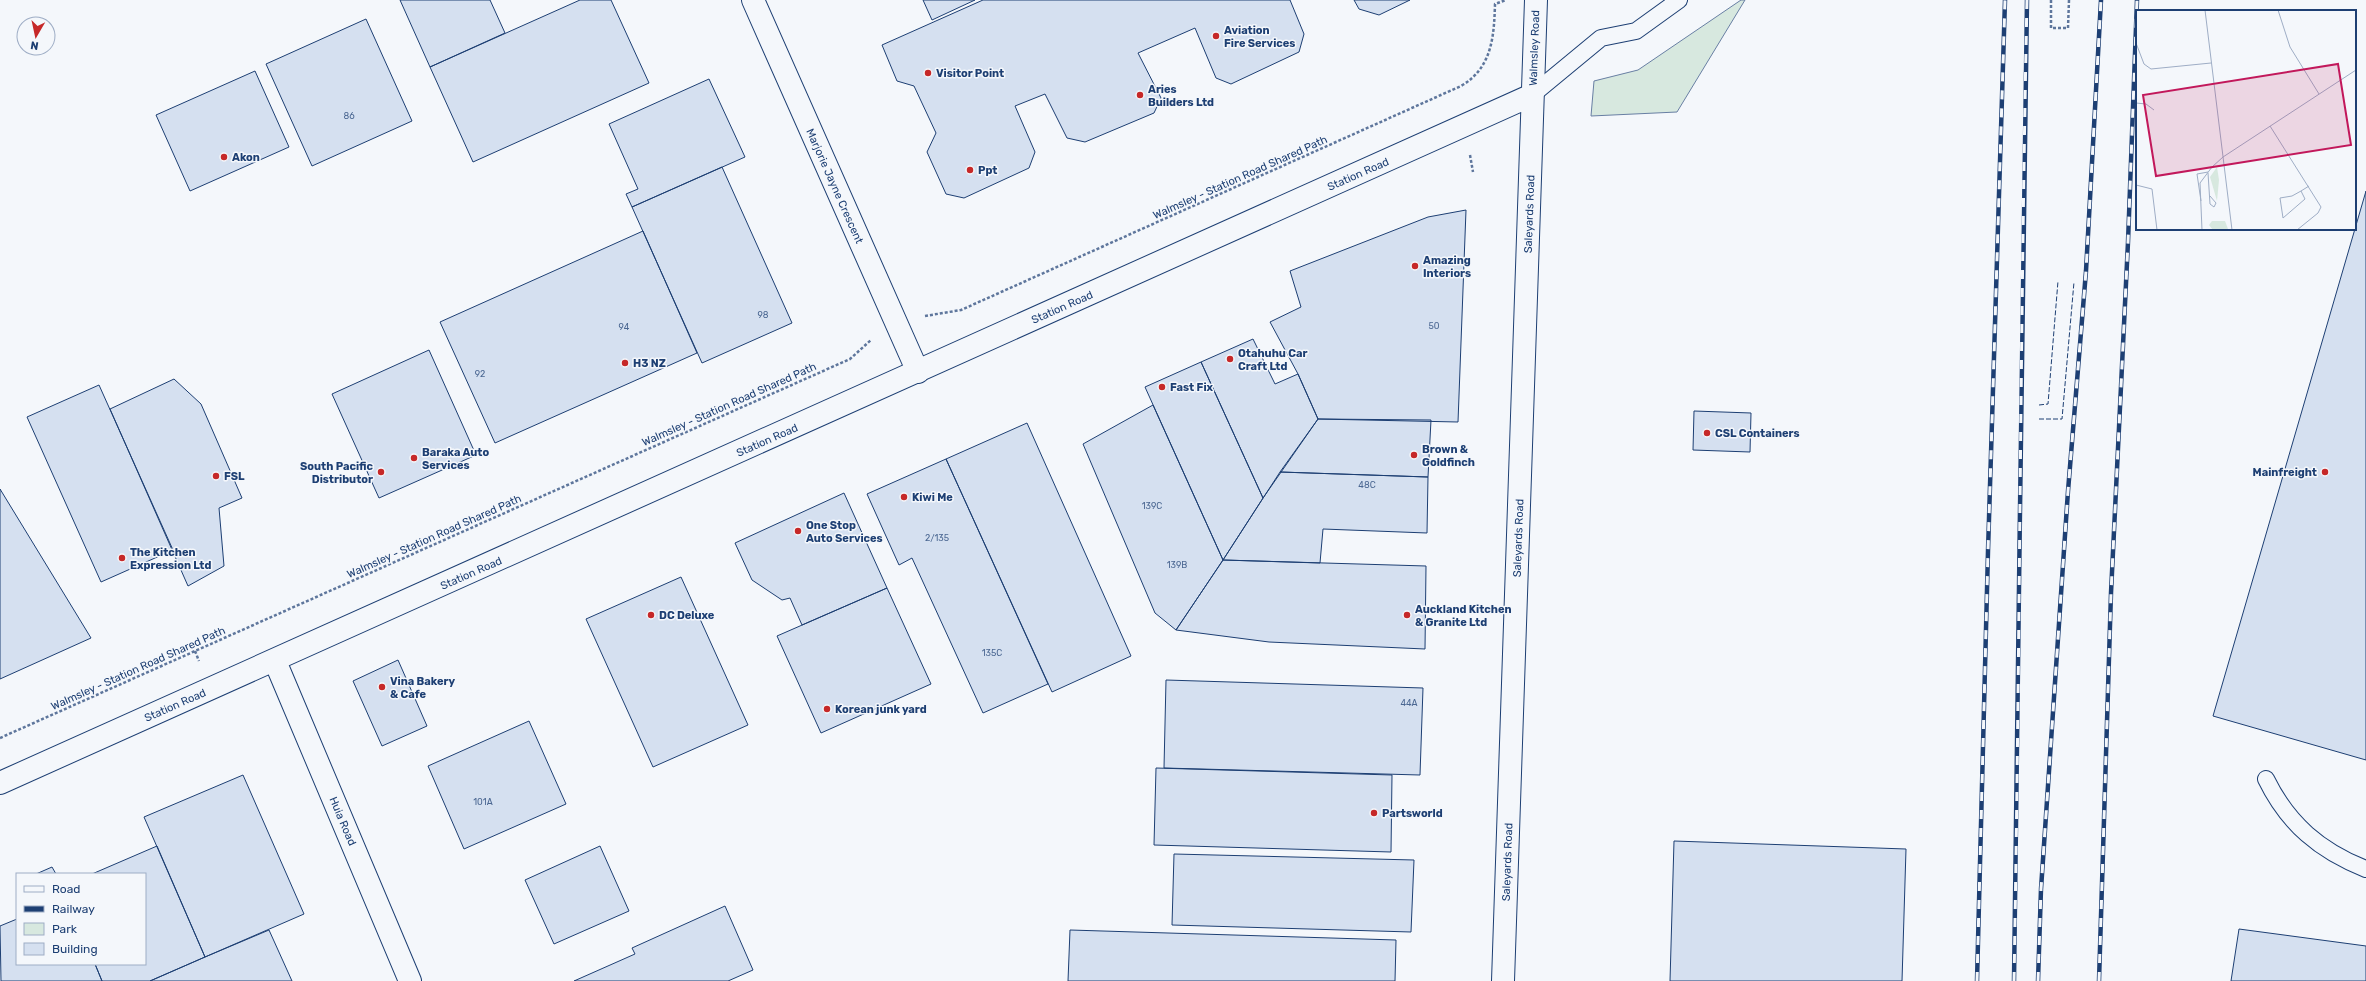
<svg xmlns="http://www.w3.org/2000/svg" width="2366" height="981" font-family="Rubik,sans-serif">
	<rect width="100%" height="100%" fill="#f4f7fb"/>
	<path fill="#d7e8df" stroke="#687fa3" d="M1741,0H1745L1677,112L1591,116L1594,81L1638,70Z"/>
	<path fill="#d5e0f0" stroke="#1d3f73" d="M400,0H490L505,33L430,67Z
		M580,0H611L649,83L473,162L430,67Z
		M923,0H975L932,20Z
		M983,0H1290L1304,34L1299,52L1231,84L1216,78L1195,28L1138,53L1161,98L1154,113L1085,142L1067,138L1045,94L1015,106L1035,152L1029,168L964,198L946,194L927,152L936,133L914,86L897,81L882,45Z
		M1354,0H1410L1379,15L1359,9Z
		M366,19L412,121L312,166L266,64Z
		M255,71L289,147L190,191L156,115Z
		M709,79L745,157L632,207L626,194L638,189L609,124Z
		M722,167L792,323L702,363L632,207Z
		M2366,191V760L2213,716Z
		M1466,210L1458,422L1318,419L1298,374L1270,322L1301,307L1290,271L1428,217Z
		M643,231L697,353L495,443L440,322Z
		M1253,339L1275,384L1298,374L1318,419L1263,498L1201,362Z
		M429,350L476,455L379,498L332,394Z
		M1201,362L1263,498L1223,560L1145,387Z
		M174,379L201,404L242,498L219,508L224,566L188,586L110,409Z
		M99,385L173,550L101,582L27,417Z
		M1153,405L1223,560L1176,630L1155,613L1083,444Z
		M1694,411L1751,413L1750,452L1693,450Z
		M1318,419L1431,420L1428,477L1280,472Z
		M1027,423L1131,656L1052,692L946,459Z
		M946,459L1048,684L983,713L912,558L899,565L867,494Z
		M1280,472L1428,477L1427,533L1323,529L1320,563L1223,560Z
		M0,489L91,638L0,679Z
		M844,493L887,588L802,625L790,598L782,600L752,580L735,543Z
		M1223,560L1426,566L1425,649L1269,642L1176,630Z
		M681,577L748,725L653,767L586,619Z
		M887,588L931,684L821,733L777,636Z
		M398,660L427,726L382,746L353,681Z
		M1166,680L1423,688L1420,775L1164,768Z
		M529,721L566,804L464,849L428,766Z
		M1156,768L1392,775L1391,852L1154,845Z
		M243,775L304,914L205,957L144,817Z
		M1674,841L1906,849L1902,981H1670Z
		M157,846L205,957L150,981H102L95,964H145V874H92Z
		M600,846L629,911L554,944L525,880Z
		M1174,854L1414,860L1411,932L1172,925Z
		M52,867L56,874H36Z
		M725,906L753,970L728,981H574L635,954L632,948Z
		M17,919V964H95L102,981H1L0,926Z
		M2239,929L2366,946V981H2231Z
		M269,930L292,981H150L205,957Z
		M1070,930L1396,940L1395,981H1068Z"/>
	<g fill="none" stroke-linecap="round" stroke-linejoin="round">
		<g stroke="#1d3f73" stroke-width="18">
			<path id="lane" d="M1532,95L1601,38L1636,31L1679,0
				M2266,779C2288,824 2320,851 2366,869"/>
		</g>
		<g stroke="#1d3f73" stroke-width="24">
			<path id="street" d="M753,0L918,372
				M275,661L410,981"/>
		</g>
		<g stroke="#1d3f73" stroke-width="24">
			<path id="secondary" d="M0,783L1532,95
				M1503,981L1536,0"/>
		</g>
		<path stroke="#5e769c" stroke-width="2.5" stroke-dasharray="3 2" stroke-linecap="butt" d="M2051,0V28H2068L2069,0
			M1470,155L1473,172
			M925,316L961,310L1461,86C1492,68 1494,37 1495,4L1506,0
			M195,651L199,661
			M0,738L850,359L871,340"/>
		<use href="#lane" stroke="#f4f7fb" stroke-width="16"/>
		<use href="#street" stroke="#f4f7fb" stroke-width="22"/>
		<use href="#secondary" stroke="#f4f7fb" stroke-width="22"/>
		<g stroke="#1d3f73" stroke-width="4.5">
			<path id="rail" d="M1977,981L1988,551L2005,0
				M2014,981C2020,654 2020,327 2027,0
				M2038,981L2041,889L2068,491L2086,271L2101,0
				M2099,981L2111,593L2128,242L2137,0"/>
		</g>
		<use href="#rail" stroke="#f4f7fb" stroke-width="3" stroke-dasharray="9" stroke-linecap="butt"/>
		<path stroke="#1d3f73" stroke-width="1" stroke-dasharray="5 2" stroke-linecap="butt" d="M2039,405L2048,404L2058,281
			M2039,419H2062L2074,282"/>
	</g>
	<g fill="#c62828" stroke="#f4f7fb" stroke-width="1.5">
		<circle cx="1216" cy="36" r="4"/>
		<circle cx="928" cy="73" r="4"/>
		<circle cx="1140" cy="95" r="4"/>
		<circle cx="224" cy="157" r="4"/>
		<circle cx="970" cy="170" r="4"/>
		<circle cx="1415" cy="266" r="4"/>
		<circle cx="1230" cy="359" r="4"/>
		<circle cx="625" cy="363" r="4"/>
		<circle cx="1162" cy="387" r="4"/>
		<circle cx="1707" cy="433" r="4"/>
		<circle cx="1414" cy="455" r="4"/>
		<circle cx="414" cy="458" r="4"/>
		<circle cx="381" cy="472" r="4"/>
		<circle cx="2325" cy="472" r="4"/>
		<circle cx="216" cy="476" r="4"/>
		<circle cx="904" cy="497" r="4"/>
		<circle cx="798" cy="531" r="4"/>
		<circle cx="122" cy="558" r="4"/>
		<circle cx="651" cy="615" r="4"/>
		<circle cx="1407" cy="615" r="4"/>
		<circle cx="382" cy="687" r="4"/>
		<circle cx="827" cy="709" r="4"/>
		<circle cx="1374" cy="813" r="4"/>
	</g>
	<g text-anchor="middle" stroke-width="3" stroke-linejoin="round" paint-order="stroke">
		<g font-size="9" fill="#4b6792">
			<text x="349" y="119">86</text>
			<text x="763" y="318">98</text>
			<text x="1434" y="329">50</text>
			<text x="624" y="330">94</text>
			<text x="480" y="377">92</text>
			<text x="1367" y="488">48C</text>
			<text x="1152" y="509">139C</text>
			<text x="937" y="541">2/135</text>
			<text x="1177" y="568">139B</text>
			<text x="992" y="656">135C</text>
			<text x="1409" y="706">44A</text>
			<text x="483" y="805">101A</text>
		</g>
		<g font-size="11" font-weight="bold" fill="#1d3f73" stroke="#f4f7fb" text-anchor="start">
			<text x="1224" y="34">Aviation<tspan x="1224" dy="13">Fire Services</tspan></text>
			<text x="936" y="77">Visitor Point</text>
			<text x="1148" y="93">Aries<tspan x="1148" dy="13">Builders Ltd</tspan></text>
			<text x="232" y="161">Akon</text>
			<text x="978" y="174">Ppt</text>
			<text x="1423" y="264">Amazing<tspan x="1423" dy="13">Interiors</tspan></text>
			<text x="1238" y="357">Otahuhu Car<tspan x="1238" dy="13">Craft Ltd</tspan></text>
			<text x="633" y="367">H3 NZ</text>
			<text x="1170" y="391">Fast Fix</text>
			<text x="1715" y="437">CSL Containers</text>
			<text x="1422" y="453">Brown &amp;<tspan x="1422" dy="13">Goldfinch</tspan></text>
			<text x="422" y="456">Baraka Auto<tspan x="422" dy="13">Services</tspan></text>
			<text x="373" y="470" text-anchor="end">South Pacific<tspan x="373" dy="13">Distributor</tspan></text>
			<text x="2317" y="476" text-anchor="end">Mainfreight</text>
			<text x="224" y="480">FSL</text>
			<text x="912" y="501">Kiwi Me</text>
			<text x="806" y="529">One Stop<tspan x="806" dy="13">Auto Services</tspan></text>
			<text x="130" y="556">The Kitchen<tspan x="130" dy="13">Expression Ltd</tspan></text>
			<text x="1415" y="613">Auckland Kitchen<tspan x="1415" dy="13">&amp; Granite Ltd</tspan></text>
			<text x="659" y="619">DC Deluxe</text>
			<text x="390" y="685">Vina Bakery<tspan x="390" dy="13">&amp; Cafe</tspan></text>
			<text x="835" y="713">Korean junk yard</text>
			<text x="1382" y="817">Partsworld</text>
		</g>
		<g font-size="11" fill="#1d3f73" stroke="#f4f7fb">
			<text transform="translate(1534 48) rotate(-88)" y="4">Walmsley Road</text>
			<text transform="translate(1358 174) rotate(-24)" y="4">Station Road</text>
			<text transform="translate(1240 177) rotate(-24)" y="4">Walmsley - Station Road Shared Path</text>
			<text transform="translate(835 186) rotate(66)" y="4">Marjorie Jayne Crescent</text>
			<text transform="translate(1529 214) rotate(-88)" y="4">Saleyards Road</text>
			<text transform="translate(1062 307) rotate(-24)" y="4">Station Road</text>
			<text transform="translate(729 404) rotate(-24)" y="4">Walmsley - Station Road Shared Path</text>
			<text transform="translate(767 440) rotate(-24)" y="4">Station Road</text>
			<text transform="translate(434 536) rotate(-24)" y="4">Walmsley - Station Road Shared Path</text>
			<text transform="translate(1518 538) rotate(-88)" y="4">Saleyards Road</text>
			<text transform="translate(471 573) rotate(-24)" y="4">Station Road</text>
			<text transform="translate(138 668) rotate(-24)" y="4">Walmsley - Station Road Shared Path</text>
			<text transform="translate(175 705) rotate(-24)" y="4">Station Road</text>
			<text transform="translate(343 821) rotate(67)" y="4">Huia Road</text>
			<text transform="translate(1507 862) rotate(-88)" y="4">Saleyards Road</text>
		</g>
	</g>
	<g transform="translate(2136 10)">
		<rect width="220" height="220" fill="#f4f7fb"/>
		<path d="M81,157L83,170L81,191L74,167ZM76,211H89L92,219L77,220L73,215Z" fill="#d7e8df"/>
		<path fill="none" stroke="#9eadc5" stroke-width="1" d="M69,0L96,220M142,0L154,37L183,84M0,33L8,54L15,59L75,53M0,93L10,94L18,100M134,116L185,197L182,203L161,220M72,163L74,194L78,197L80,193L74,186M0,175L16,179L21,220M165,181L169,189L147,208L144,188L156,186L165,181L173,176M65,191L61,164L72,162M66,220L64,173L76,157L87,147L220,60"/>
		<path fill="#c2185b" fill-opacity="0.15" stroke="#c2185b" stroke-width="2" d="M202,54L215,135L20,166L7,85Z"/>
		<rect width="220" height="220" fill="none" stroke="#1d3f73" stroke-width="2"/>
	</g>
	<rect x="16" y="873" width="130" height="92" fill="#f4f7fb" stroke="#9eadc5"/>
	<rect x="24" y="886" width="20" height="6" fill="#f4f7fb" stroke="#9eadc5"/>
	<text x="52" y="893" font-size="12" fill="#1d3f73">Road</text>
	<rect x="24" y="906" width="20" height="6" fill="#1d3f73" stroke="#9eadc5"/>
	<text x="52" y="913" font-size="12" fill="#1d3f73">Railway</text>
	<rect x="24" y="923" width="20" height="12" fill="#d7e8df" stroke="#9eadc5"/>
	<text x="52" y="933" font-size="12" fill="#1d3f73">Park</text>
	<rect x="24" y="943" width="20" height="12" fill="#d5e0f0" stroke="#9eadc5"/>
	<text x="52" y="953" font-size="12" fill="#1d3f73">Building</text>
	<g transform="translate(36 36) rotate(189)"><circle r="19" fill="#f4f7fb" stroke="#9eadc5"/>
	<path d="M0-3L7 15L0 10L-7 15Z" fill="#c62828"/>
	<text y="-6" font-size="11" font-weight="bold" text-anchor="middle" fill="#1d3f73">N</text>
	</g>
</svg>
